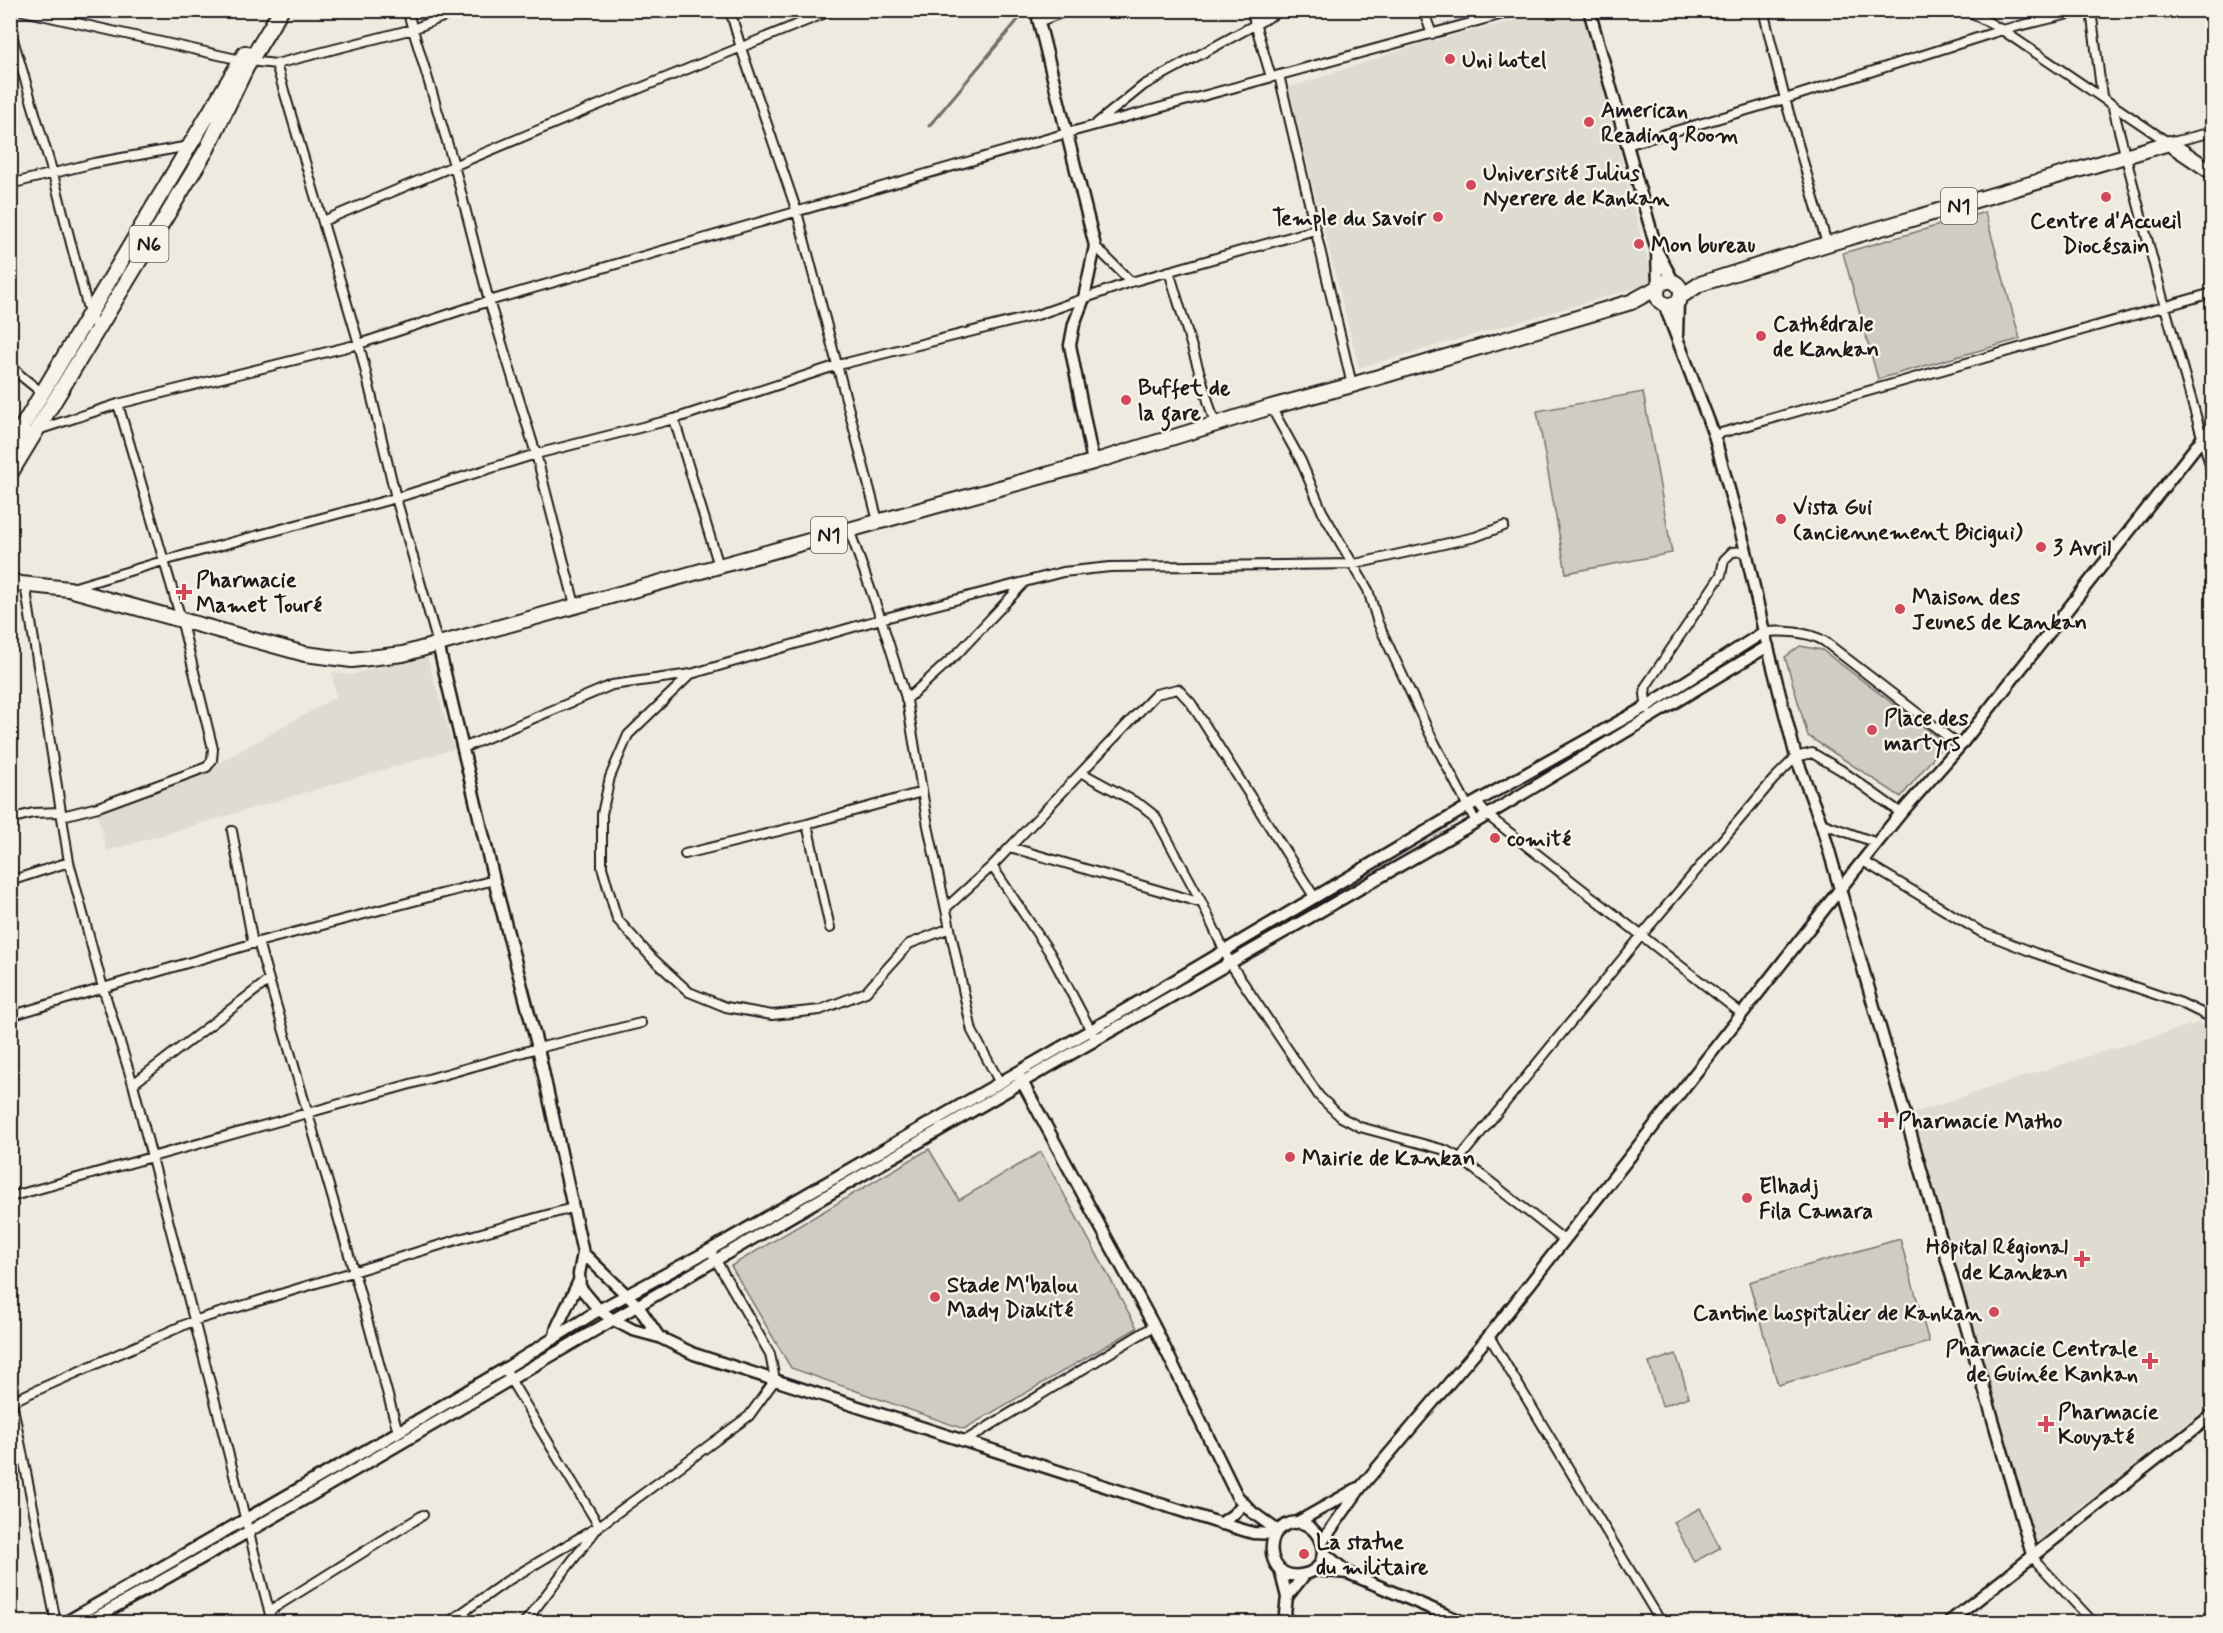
<svg xmlns="http://www.w3.org/2000/svg" width="2223" height="1633" font-family="Mynerve,sans-serif">
	<rect width="100%" height="100%" fill="#eeeae0"/>
	<filter id="ink" filterUnits="userSpaceOnUse"><feTurbulence type="fractalNoise" baseFrequency=".0167" numOctaves="2"/><feDisplacementMap in="SourceGraphic" scale="12" xChannelSelector="R" yChannelSelector="G"/><feConvolveMatrix kernelMatrix="1 2 1 2 8 2 1 2 1" color-interpolation-filters="sRGB"/></filter>
	<g filter="url(#ink)">
		<path fill="#dedbd1" d="M1553,11H1584L1653,283L1359,368L1288,88L1420,44Z
			M426,653L454,749L107,851L95,805L215,765L336,697L332,672L351,675Z
			M2198,1023L2212,1029V1404L2031,1547L1912,1114L2037,1072Z"/>
		<path fill="#cfccc3" stroke="#767470" stroke-width="1.5" d="M1985,212L2020,339L1878,379L1843,253Z
			M1643,392L1672,553L1566,573L1537,411Z
			M1800,646L1822,650L1945,743L1901,797L1808,736L1785,657Z
			M929,1149L959,1200L1041,1152L1137,1328L964,1429L791,1368L731,1266Z
			M1900,1239L1929,1342L1778,1385L1749,1282Z
			M1676,1354L1689,1397L1662,1406L1649,1363Z
			M1700,1508L1720,1548L1694,1562L1674,1522Z"/>
		<g fill="none" stroke-linecap="round" stroke-linejoin="round">
			<path stroke="#6f6d69" stroke-width="3" d="M929,126L1023,14"/>
			<g stroke="#1c1c1c" stroke-width="12">
				<path id="street" d="M19,10L241,60L276,64L359,344L396,498L438,644
					M407,10L454,165L489,301L536,454L575,605
					M730,10L741,48L797,212L878,521
					M1251,10L1271,77
					M1423,10L1432,34
					M1763,10L1785,99L1827,244
					M1967,10L2002,30L2169,143L2212,132
					M2091,10L2102,96
					M1038,22L1069,10
					M10,29L53,174L89,313L97,329
					M276,64L413,29L460,10
					M1279,75L1352,385
					M2112,104L2165,307L2212,472
					M1097,123L1144,85L1282,10
					M1627,145L1785,99L2002,30L2086,10
					M10,184L94,163L189,146
					M323,221L591,108L833,10
					M1095,246L1131,282
					M1169,271L1215,424
					M10,364L20,375L41,392
					M1271,407L1301,461L1322,511L1368,590L1378,623L1430,734L1476,822
					M674,419L719,566
					M1714,435L2212,293
					M16,437L118,404L359,344L489,301L1067,133L1518,10
					M849,529L881,619L907,701L928,826L972,1031L1000,1083
					M25,584L69,862L103,988L258,942L494,880
					M72,588L163,561L396,498L536,454L674,419L838,365L1037,315L1131,282L1315,230
					M1764,632C1784,631 1806,631 1824,641L1960,746
					M691,674L628,735L610,777L602,814V867L617,919L651,957L689,992L726,1007L772,1015L820,1010L866,992L909,944L950,928
					M906,700L959,652L1024,583
					M1647,709L1645,694L1646,686L1721,575L1724,560L1732,552L1746,551
					M463,748L612,685L691,674L881,619L1063,572L1110,567L1355,564L1475,537L1504,526
					M1082,773L1141,805L1155,816L1202,903L1230,963L1319,1096L1341,1117L1360,1127L1445,1150L1460,1158L1564,1240
					M1477,802L1487,815L1742,1014
					M62,816L98,807L207,767L212,760L213,749L181,619L118,404
					M10,819L33,813L61,812
					M1821,823L1877,843
					M807,824L830,928
					M232,831L253,944
					M1010,847L1202,903
					M685,854L807,824L922,792
					M1863,861L1981,932L2035,953L2181,1003L2212,1018
					M992,866L1050,953L1096,1040
					M10,881L69,862
					M947,907L992,866L1156,694L1178,689L1191,703L1315,898
					M258,942L354,1272L398,1432
					M269,980L133,1084L272,1622
					M10,1016L103,988L133,1084
					M1460,1158L1641,936L1773,780L1796,757L1812,753L1841,770L1901,813
					M10,1197L538,1048L641,1023
					M1489,1336L1661,1622
					M506,1368L510,1379L599,1526L525,1622
					M11,1397L56,1622
					M10,1402L193,1321L463,1238L572,1208
					M963,1442L1154,1326
					M2033,1558L2093,1622
					M269,1611L423,1515
					M449,1622L507,1581L599,1526L749,1416L775,1380L770,1354L710,1250"/>
			</g>
			<g stroke="#1c1c1c" stroke-width="15">
				<path id="secondary" d="M1036,10L1095,246L1084,298L1074,324L1070,345L1093,462
					M1589,10L1657,251L1673,281
					M1657,251L1658,286
					M1664,304L1714,435L1746,551L1764,632L1796,757L1821,823L2033,1558
					M1677,335L1678,301
					M438,644L494,880L538,1048L583,1253L579,1274L580,1287L599,1310L612,1319L633,1330L659,1337L694,1354L1213,1521L1253,1533L1275,1534C1309,1494 1348,1568 1301,1575C1276,1579 1266,1554 1275,1534
					M1019,1076L1154,1326L1237,1496L1252,1512L1278,1531
					M583,1253L638,1306L659,1337
					M554,1339L557,1327L579,1281
					M1296,1523L1358,1488
					M1220,1524L1233,1515L1243,1504
					M1322,1542L1361,1487L1489,1336L1840,889L1901,813L1960,746L2212,426
					M1323,1552L1348,1573
					M1280,1570L1287,1597L1284,1622
					M1314,1570L1348,1573L1463,1622
					M1287,1597L1305,1574
					M66,1622L398,1432L506,1368L599,1310L710,1250L1091,1030L1467,807L1647,706L1764,632
					M88,1622L248,1532L1022,1082L1476,822L1768,646
					M1949,1622L2212,1415"/>
			</g>
			<g stroke="#1c1c1c" stroke-width="18">
				<path id="highway" d="M1657 293a12 12 0 1 1 24 0a12 12 0 1 1-24 0Z
					M1680,297L1700,284L1827,244L2169,143L2212,172
					M10,447L245,53
					M10,474L207,149L246,68L281,10
					M10,581L21,584L69,589L305,654L352,660L403,654L1093,462L1271,407L1352,385L1631,302L1657,288"/>
			</g>
			<use href="#street" stroke="#f7f3e8" stroke-width="8"/>
			<use href="#secondary" stroke="#f7f3e8" stroke-width="10"/>
			<use href="#highway" stroke="#f7f3e8" stroke-width="14"/>
		</g>
	</g>
	<g fill="#d1495b" stroke="#f7f3e8" stroke-width="2">
		<circle cx="1450" cy="59" r="6"/>
		<circle cx="1589" cy="122" r="6"/>
		<circle cx="1471" cy="185" r="6"/>
		<circle cx="2106" cy="197" r="6"/>
		<circle cx="1438" cy="217" r="6"/>
		<circle cx="1639" cy="244" r="6"/>
		<circle cx="1761" cy="336" r="6"/>
		<circle cx="1126" cy="400" r="6"/>
		<circle cx="1781" cy="519" r="6"/>
		<circle cx="2041" cy="547" r="6"/>
		<path d="M181 583h6v6h6v6h-6v6h-6v-6h-6v-6h6z"/>
		<circle cx="1900" cy="609" r="6"/>
		<circle cx="1872" cy="730" r="6"/>
		<circle cx="1495" cy="838" r="6"/>
		<path d="M1883 1111h6v6h6v6h-6v6h-6v-6h-6v-6h6z"/>
		<circle cx="1290" cy="1157" r="6"/>
		<circle cx="1747" cy="1198" r="6"/>
		<path d="M2079 1250h6v6h6v6h-6v6h-6v-6h-6v-6h6z"/>
		<circle cx="935" cy="1297" r="6"/>
		<circle cx="1994" cy="1312" r="6"/>
		<path d="M2147 1352h6v6h6v6h-6v6h-6v-6h-6v-6h6z"/>
		<path d="M2043 1415h6v6h6v6h-6v6h-6v-6h-6v-6h6z"/>
		<circle cx="1304" cy="1554" r="6"/>
	</g>
	<g text-anchor="middle" stroke-width="5" stroke-linejoin="round" paint-order="stroke">
		<g fill="#f7f3e8" stroke="#5e5c59" stroke-width="1.5">
			<rect x="1941" y="188" width="36" height="36" rx="4.5"/>
			<rect x="129.5" y="226" width="39" height="36" rx="4.5"/>
			<rect x="811" y="517" width="36" height="36" rx="4.5"/>
		</g>
		<g font-size="21" font-weight="bold" fill="#1c1c1c">
			<text x="1959" y="213">N1</text>
			<text x="149" y="251">N6</text>
			<text x="829" y="542">N1</text>
		</g>
		<g font-size="22" font-weight="bold" fill="#1c1c1c" stroke="#f7f3e8" text-anchor="start">
			<text x="1462" y="67">Uni hotel</text>
			<text x="1601" y="117">American<tspan x="1601" dy="25">Reading Room</tspan></text>
			<text x="1483" y="180">Université Julius<tspan x="1483" dy="25">Nyerere de Kankan</tspan></text>
			<text x="1426" y="225" text-anchor="end">Temple du savoir</text>
			<text x="2106" y="228" text-anchor="middle">Centre d'Accueil<tspan x="2106" dy="25">Diocésain</tspan></text>
			<text x="1651" y="252">Mon bureau</text>
			<text x="1773" y="331">Cathédrale<tspan x="1773" dy="25">de Kankan</tspan></text>
			<text x="1138" y="395">Buffet de<tspan x="1138" dy="25">la gare</tspan></text>
			<text x="1793" y="514">Vista Gui<tspan x="1793" dy="25">(anciennement Bicigui)</tspan></text>
			<text x="2053" y="555">3 Avril</text>
			<text x="196" y="587">Pharmacie<tspan x="196" dy="25">Mamet Touré</tspan></text>
			<text x="1912" y="604">Maison des<tspan x="1912" dy="25">Jeunes de Kankan</tspan></text>
			<text x="1884" y="725">Place des<tspan x="1884" dy="25">martyrs</tspan></text>
			<text x="1507" y="846">comité</text>
			<text x="1898" y="1128">Pharmacie Matho</text>
			<text x="1302" y="1165">Mairie de Kankan</text>
			<text x="1759" y="1193">Elhadj<tspan x="1759" dy="25">Fila Camara</tspan></text>
			<text x="2068" y="1254" text-anchor="end">Hôpital Régional<tspan x="2068" dy="25">de Kankan</tspan></text>
			<text x="947" y="1292">Stade M'balou<tspan x="947" dy="25">Mady Diakité</tspan></text>
			<text x="1982" y="1320" text-anchor="end">Cantine hospitalier de Kankan</text>
			<text x="2138" y="1356" text-anchor="end">Pharmacie Centrale<tspan x="2138" dy="25">de Guinée Kankan</tspan></text>
			<text x="2058" y="1419">Pharmacie<tspan x="2058" dy="25">Kouyaté</tspan></text>
			<text x="1316" y="1549">La statue<tspan x="1316" dy="25">du militaire</tspan></text>
		</g>
	</g>
	<rect width="2223" height="1633" fill="none" stroke="#f7f3e8" stroke-width="36"/>
	<rect x="18" y="18" width="2187" height="1597" fill="none" stroke="#1c1c1c" stroke-width="2" filter="url(#ink)"/>
</svg>
